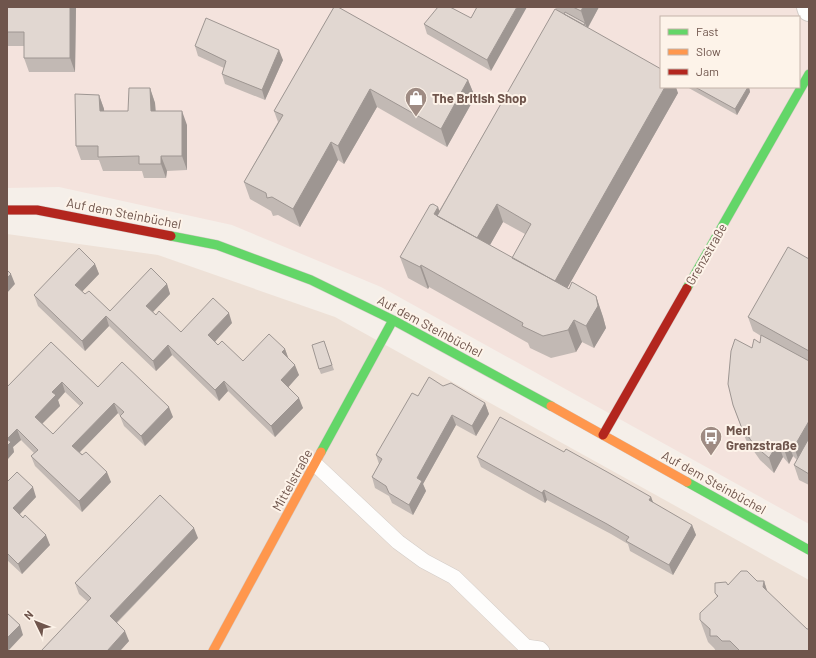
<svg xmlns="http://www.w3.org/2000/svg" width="816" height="658" font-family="Barlow,sans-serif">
	<rect width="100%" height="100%" fill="#f5efe9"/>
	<path fill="#eee1d7" d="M7,234L158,255L335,317L809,580V651H7Z"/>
	<path fill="#f4e3dd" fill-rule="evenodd" d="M7,7H809V524L381,287L232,225L59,187L7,188ZM661,17H799V87H661Z"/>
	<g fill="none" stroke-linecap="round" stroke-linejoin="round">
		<g stroke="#d3ccc7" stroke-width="16">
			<path id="lane" d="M315,464L398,542L424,561L454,577L526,647L540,649L542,651"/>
		</g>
		<g stroke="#d3ccc7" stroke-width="24">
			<path id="street" d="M808,7L809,10"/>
		</g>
		<g stroke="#d4cac6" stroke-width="10">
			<path id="fast" d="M171,236L217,245L311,280L393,320L551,406
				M687,288L809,74
				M321,452L393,320
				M687,482L809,550"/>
		</g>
		<g stroke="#d4cac6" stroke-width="10">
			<path id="slow" d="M551,406L687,482
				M213,651L321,452"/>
		</g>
		<g stroke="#d4cac6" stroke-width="10">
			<path id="jam" d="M7,210H37L171,236
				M603,435L687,288"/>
		</g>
		<use href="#lane" stroke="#fefdfc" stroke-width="15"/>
		<use href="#street" stroke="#fefdfc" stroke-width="22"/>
		<use href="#fast" stroke="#63d668" stroke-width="9"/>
		<use href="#slow" stroke="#ff974d" stroke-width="9"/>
		<use href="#jam" stroke="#b3261e" stroke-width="9"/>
	</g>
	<path fill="#c2b9b4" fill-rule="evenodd" d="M7,7H76L75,72H29L24,58V46H7Z
		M334,7L468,80L475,97L447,147L377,107L344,164L338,160L300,227L278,215L273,216L271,211L250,199L244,182L278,122L274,111Z
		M477,7L491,71L427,34L424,24L471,18Z
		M555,7H599L588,28L678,93L567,288L596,296L603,317L606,328L594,348L582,342L576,352L551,358L530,348L528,343L429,287L428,289L408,278L400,257L439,211L556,9ZM503,222L525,234L512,258L490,245Z
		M195,46L283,60L265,100L225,84L222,74L224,68L198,56Z
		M687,87H749L750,92L737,115Z
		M150,88L155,103L156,111L187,125V170L167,171L166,178H144L142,171H103L99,160H81L76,146L99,95L104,109V111H128Z
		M809,259V485L799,480L794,465L797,460L793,456L789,464L783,457L774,473L760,460L746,440L733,405L752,348L760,343L761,336L753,331L748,317Z
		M95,264L99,274L82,291L85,294L110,311L167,284L170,294L153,312L156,315L181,332L232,323L215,341L218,345L243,361L285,349L288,358L299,375L288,387L303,408L275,437L228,391L219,401L172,355L156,371L109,326L85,351L38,306L34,295Z
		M324,341L334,370L321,374L319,369Z
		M51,342L98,387L173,417L145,446L124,426L120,416L118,413L80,452L111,482L82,512L35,466L31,456L34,453L21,440L13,447L14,452L7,460V387ZM65,392L80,406L53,434L42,423L60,406L58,400Z
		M443,386L485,403L489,414L476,436L456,425L423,484L426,491L413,515L392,503L389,496L375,488L372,477L379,464L376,455L418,396Z
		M477,457L651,497L653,503L692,525L696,535L673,575L630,551L628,544L611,534L547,500L545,503L481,467Z
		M7,480L36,497L20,514L50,545L22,574L7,560Z
		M198,538L117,623L129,641L120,651H41L88,602L79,594L75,583Z
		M757,581H764L767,591L809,651H716L714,648L708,642L700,620L717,597L715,593L728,585Z"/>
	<path fill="#9e9692" d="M70,7H76L75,72L70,58Z
		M517,7H527L491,71L487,60Z
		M583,7H599L587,29L581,11Z
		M279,50L283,60L265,100L262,90Z
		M468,80L475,97L447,147L441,129Z
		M665,87H676L678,93L560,301L553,284Z
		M748,87H749L750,92L737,115L735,109Z
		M150,88L155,103L156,126L151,111Z
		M370,89L377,107L344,164L338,146Z
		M99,95L104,109L105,126L100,111Z
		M182,111L187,125V170L182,156Z
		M331,142L338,160L300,227L293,209Z
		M161,156L167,171L166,178L161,164Z
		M497,204L503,222L482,259L475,241Z
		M438,207L444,223L434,214Z
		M95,264L99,274L79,295L75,285Z
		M421,265L429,287L428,289L420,267Z
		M11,274L15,284L7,293V278Z
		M167,284L170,294L149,316L146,306Z
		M596,296L603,317L606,328L594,348L586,326Z
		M229,313L232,323L212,345L208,335Z
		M106,316L109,326L85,351L82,341Z
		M574,320L582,342L576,352L568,330Z
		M168,345L172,355L156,371L153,361Z
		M285,349L289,360L282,352Z
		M295,365L299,375L285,391L281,380Z
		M224,381L228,391L219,401L215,390Z
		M62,382L65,392L58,400L60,406L39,427L35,417L52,392Z
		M299,398L303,408L275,437L271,426Z
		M114,403L118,413L76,456L72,446Z
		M485,403L489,414L476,436L472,426Z
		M169,407L173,417L145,446L141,436Z
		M452,415L456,425L423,484L426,491L413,515L409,505L417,478Z
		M809,421V444L799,461L794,447Z
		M17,429L21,440L13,447L14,452L7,460V439Z
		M788,442L793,456L789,464L784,449Z
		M778,443L783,457L774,473L769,458Z
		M107,472L111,482L82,512L79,501Z
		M33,487L36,497L16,518L13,508Z
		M544,490L547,500L545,503L542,493Z
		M651,497L655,507L649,500Z
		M692,525L696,535L673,575L669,565Z
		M194,528L198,538L113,626L110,616Z
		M46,535L50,545L22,574L18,564Z
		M764,581L771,603L763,587Z
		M20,625L23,635L8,651H7V638Z
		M125,631L129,641L120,651H107Z"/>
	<path fill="#e1d7d1" stroke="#9e9692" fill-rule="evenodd" d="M7,7H70V58H24V32H7Z
		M334,7H338L468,80L441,129L370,89L338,146L331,142L293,209L272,197L267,198L266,193L244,182L283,115L274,111Z
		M438,7H450L471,18L477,7H517L487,60L424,24Z
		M573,7H583L581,11Z
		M555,9L661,69V87H665L555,281L512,258L531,224L497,204L477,238L437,216Z
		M565,12L585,23L584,25L564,14Z
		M206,18L279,50L262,90L222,74L226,61L195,46Z
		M695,87H748L735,109Z
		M129,88H150L151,111H182V156H161V164H139V156L98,157V146H76L75,94L99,95L100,111H128Z
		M433,204L438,207L434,214L569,289L572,282L596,296L598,306L586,326L574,320L568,330L543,336L522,326L523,323L421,265L420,267L400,257L430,205Z
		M788,247L809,259V351L748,317Z
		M79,248L95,264L75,285L85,294L89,291L110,311L151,268L167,284L146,306L156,315L159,311L181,332L213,298L229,313L208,335L218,345L222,341L243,361L269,334L285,349L282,352L295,365L281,380L299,398L271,426L224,381L215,390L168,345L153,361L106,316L82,341L34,295Z
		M7,270L11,274L7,278Z
		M761,335L809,361V421L794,447L788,442L784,449L778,443L769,458L755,446L741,426L733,405L728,384L731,351L735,339L752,348L754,339L760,343Z
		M324,341L332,365L319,369L312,345Z
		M51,342L98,387L122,362L169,407L141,436L120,416L124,412L114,403L72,446L82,455L86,452L107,472L79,501L31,456L38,450L17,429L7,439L11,442L7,446V387ZM62,382L83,403L53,434L35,417L56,395L52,392Z
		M429,377L443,386L451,383L485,403L472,426L452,415L417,478L422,481L409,505L389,493L386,486L372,477L382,459L376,455L412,393L418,396Z
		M500,417L564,452L566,449L609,473L651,497L649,500L692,525L669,565L626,541L629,537L607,524L544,490L542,493L477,457Z
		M809,438V474L794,465Z
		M17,472L33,487L13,508L23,518L25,515L46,535L18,564L7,553V480L8,481Z
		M160,495L194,528L110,616L125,631L107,651H41L91,598L75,583Z
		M741,571H747L757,581H764L763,587L807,629H809V651H740L730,641H722L717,636H710V629L700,620V613L718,596L715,593V583L726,582L728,585Z
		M7,613L20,625L7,638Z"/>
	<defs>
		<g id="shop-pin" transform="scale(1.15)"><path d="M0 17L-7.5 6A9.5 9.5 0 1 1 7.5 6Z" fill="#9e8b83" stroke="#fdf3e9"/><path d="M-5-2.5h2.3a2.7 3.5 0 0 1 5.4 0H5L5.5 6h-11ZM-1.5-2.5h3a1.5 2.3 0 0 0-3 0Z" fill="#fff"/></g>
		<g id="bus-pin" transform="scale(1.15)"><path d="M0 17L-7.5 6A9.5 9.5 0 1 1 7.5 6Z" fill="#9e8b83" stroke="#fdf3e9"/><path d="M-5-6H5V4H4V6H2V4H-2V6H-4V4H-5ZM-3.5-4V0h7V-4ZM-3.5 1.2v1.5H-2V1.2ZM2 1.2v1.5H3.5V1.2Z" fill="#fff"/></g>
	</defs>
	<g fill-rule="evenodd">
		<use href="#shop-pin" x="416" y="98"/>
		<use href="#bus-pin" x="711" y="437"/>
	</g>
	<g text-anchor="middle" stroke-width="4" stroke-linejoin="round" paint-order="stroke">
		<g font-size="13" font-weight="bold" fill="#6f554c" stroke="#fdf3e9" text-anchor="start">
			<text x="432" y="103">The British Shop</text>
			<text x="726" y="435">Merl<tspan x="726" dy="15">Grenzstraße</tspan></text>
		</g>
		<g font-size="13" fill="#6f554c" stroke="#fdf3e9">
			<text transform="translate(124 213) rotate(11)" y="5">Auf dem Steinbüchel</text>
			<text transform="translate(706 254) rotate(-60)" y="5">Grenzstraße</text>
			<text transform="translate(430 326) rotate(28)" y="5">Auf dem Steinbüchel</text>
			<text transform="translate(292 480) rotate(-61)" y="5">Mittelstraße</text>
			<text transform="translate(714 482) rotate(29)" y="5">Auf dem Steinbüchel</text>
		</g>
	</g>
	<rect width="816" height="658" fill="none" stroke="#6f554c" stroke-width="16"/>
	<rect x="660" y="16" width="140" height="72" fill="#fdf3e9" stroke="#c4b4aa"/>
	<rect x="668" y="29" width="20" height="6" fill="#63d668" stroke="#c4b4aa"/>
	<text x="696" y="36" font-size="12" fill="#6f554c">Fast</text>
	<rect x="668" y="49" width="20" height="6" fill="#ff974d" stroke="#c4b4aa"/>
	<text x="696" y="56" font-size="12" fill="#6f554c">Slow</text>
	<rect x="668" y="69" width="20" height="6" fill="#b3261e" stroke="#c4b4aa"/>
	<text x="696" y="76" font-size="12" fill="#6f554c">Jam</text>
	<g transform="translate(36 622) rotate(313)" stroke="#fdf3e9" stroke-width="3" paint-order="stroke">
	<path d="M0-3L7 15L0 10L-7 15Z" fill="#6f554c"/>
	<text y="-6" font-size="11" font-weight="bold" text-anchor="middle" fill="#6f554c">N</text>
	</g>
</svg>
